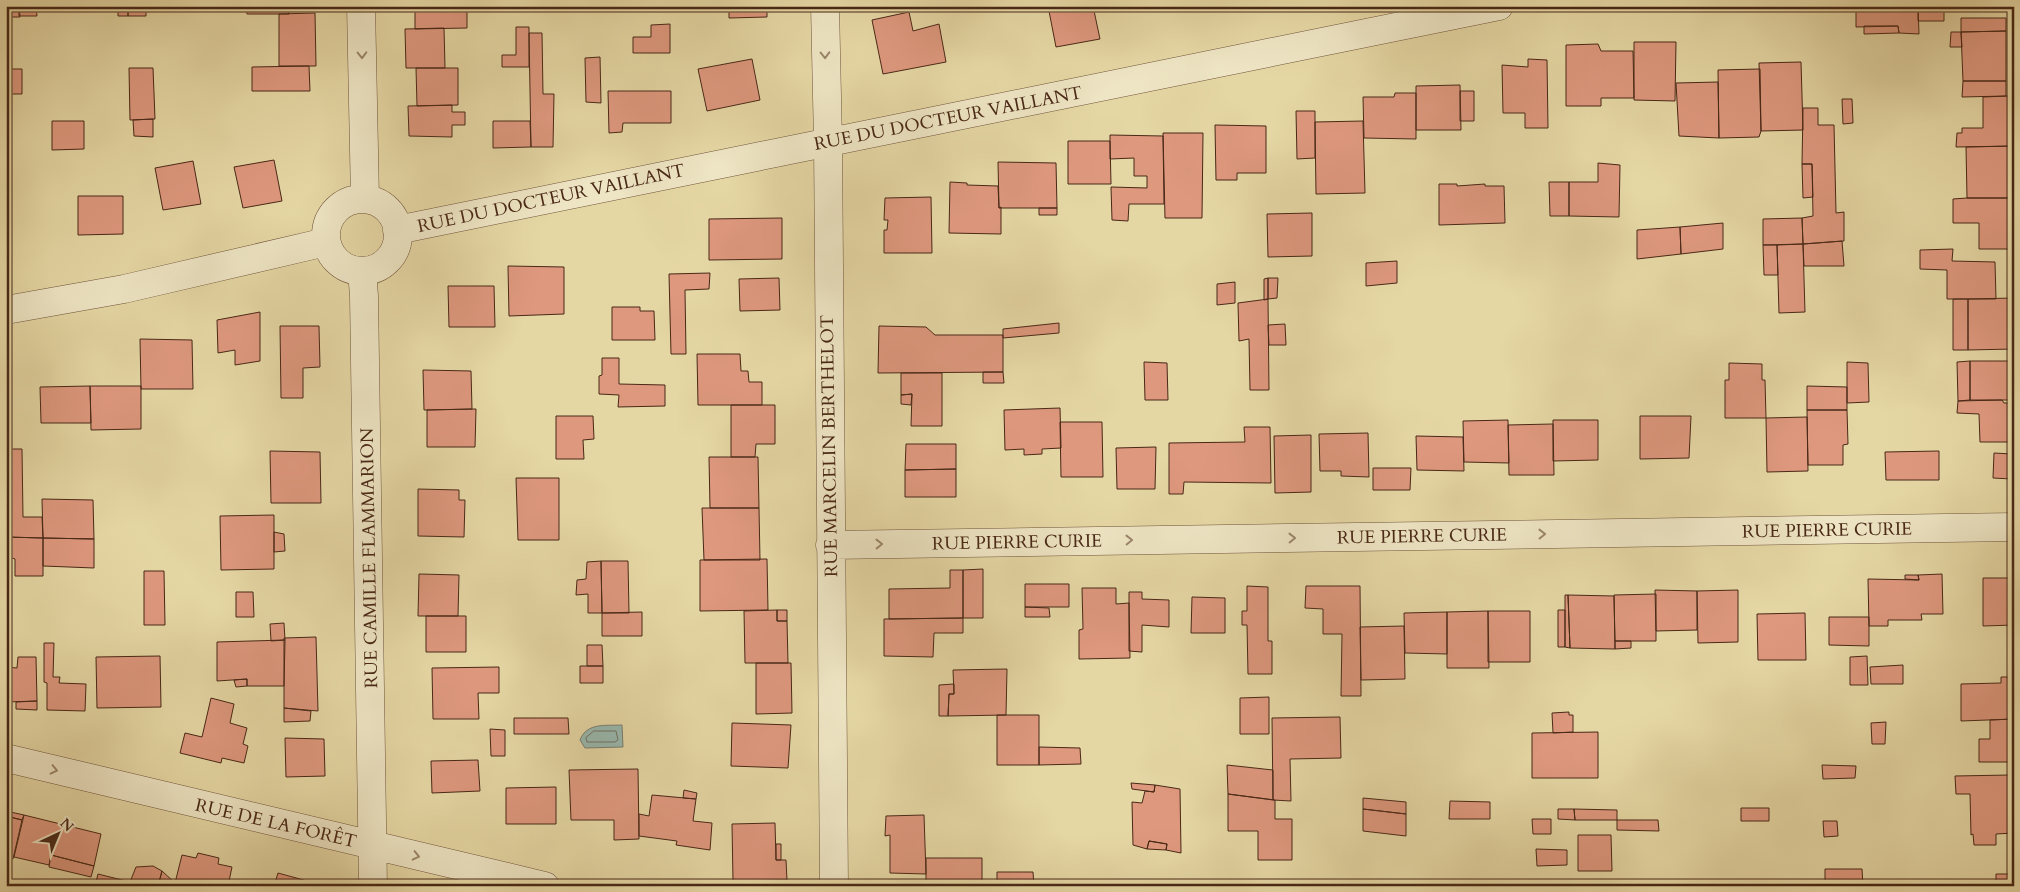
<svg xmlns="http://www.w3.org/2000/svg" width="2020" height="892" font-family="Cardo,serif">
	<rect width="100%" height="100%" fill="#e5d7a4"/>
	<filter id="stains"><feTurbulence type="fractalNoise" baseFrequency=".004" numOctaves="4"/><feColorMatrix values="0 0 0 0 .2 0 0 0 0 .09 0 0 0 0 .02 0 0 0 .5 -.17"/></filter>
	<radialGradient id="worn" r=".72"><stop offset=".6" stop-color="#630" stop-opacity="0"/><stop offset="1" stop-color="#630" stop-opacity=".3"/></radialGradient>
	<path fill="#98b8ae" stroke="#787e71" d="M622,725L623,747L585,748L580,740C587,722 606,726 622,725Z"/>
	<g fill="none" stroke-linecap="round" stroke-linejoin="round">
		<path stroke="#707062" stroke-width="1" d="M594,731H616L618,740L615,742H587L586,738Z"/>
	</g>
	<path fill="#de987e" stroke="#492816" d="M6,6H19L20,17H6Z
		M19,6H36L37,16H19Z
		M118,6H128V16H118Z
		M128,6H146V16H128Z
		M246,6H289V14H247Z
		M415,6H467V28L415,29Z
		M729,6H767V17L729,18Z
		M1048,6H1093L1100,39L1056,47Z
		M1856,6H1918L1919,34L1899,33L1898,26L1856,27Z
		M1918,6H1949H1944V21H1918Z
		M909,12L913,31L939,24L946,62L883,74L872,20Z
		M315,13L316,66H279V14Z
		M1961,18H2006V31L1961,32Z
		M670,24V53H633V37H651V25Z
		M1864,26H1898L1899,33L1864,34Z
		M516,27H529V67H502V55H516Z
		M444,28L445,68H406L405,29Z
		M2006,31V81H1963L1961,32Z
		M1951,32H1961L1962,47H1950Z
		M529,33H542L543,94H554L553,147H531Z
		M1634,42H1676L1675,101L1634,100Z
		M1598,44L1601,51H1633L1634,98H1601V106H1566V45Z
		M600,57L601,103L586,102L585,58Z
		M752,59L760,100L707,111L698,69Z
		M1528,59L1547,60L1548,128H1525V113H1503L1502,65L1528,67Z
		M1801,62L1803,130L1761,131L1759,63Z
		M309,66L310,91H252V67Z
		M129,68H153L155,119L130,120Z
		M416,68H458V105L417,106Z
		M6,69H22V94H6Z
		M1760,69L1761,131L1759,137L1719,138L1718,70Z
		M1963,81H2006V96L1962,97Z
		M1718,82L1719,138L1679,136L1676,83Z
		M1460,85L1461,130H1416V86Z
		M608,91H671V123H623L622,132L609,133Z
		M1460,91H1474V121H1460Z
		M1395,93H1416V139L1364,138L1363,97H1394Z
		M2009,96V108H2014V146L1956,147L1957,133H1962V128H1983V97Z
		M1842,99H1852L1853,123L1843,124Z
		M452,105V112H465V125H452V137L409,136L408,106Z
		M1803,108H1818V125H1834L1836,213L1844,212V241L1803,244L1802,218L1813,216L1812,164H1802Z
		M1296,111H1315V158L1297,159Z
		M153,119V137L134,136L133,120Z
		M52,121H84V149L52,150Z
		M493,121H530L531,147L493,148Z
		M1363,121L1365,193L1316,194L1315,122Z
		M1215,125L1266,126V173H1237V180H1216Z
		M1163,133H1203L1202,218H1165Z
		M1110,135L1163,136L1164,204H1129L1128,221L1112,220L1111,187L1147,188V176H1134V158L1110,159Z
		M1068,141H1110L1111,184H1068Z
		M6,145H10L11,204H6Z
		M2014,146V198H1967L1966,147Z
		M274,160L282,201L243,208L234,167Z
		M193,161L201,204L163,210L155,168Z
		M998,162L1056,163L1057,208H999Z
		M1598,163L1620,165L1619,217L1569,216V182H1598Z
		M1802,164H1812L1813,197L1803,198Z
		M950,182L967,183V185L998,186L999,208L1001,207V234L949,233Z
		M1549,182H1569V216H1550Z
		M1439,184H1457V186L1485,184V186H1504L1505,223L1439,225Z
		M78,196H123V234L78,235Z
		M931,197L932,253H884V230H887L888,220H884L885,198Z
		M1967,198H2014V249H1979V223H1953V199Z
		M6,204H10V257H6Z
		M1039,208H1057V215H1039Z
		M1312,213V256L1268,257L1267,214Z
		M782,218V259L709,260V219Z
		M1802,218L1803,244L1763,245V219Z
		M1723,223V249L1681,254L1680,227Z
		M1680,227L1681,254L1637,259V230Z
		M1842,241L1844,266H1804L1803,244Z
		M1803,244L1805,312L1779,313L1777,245Z
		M1763,245H1777L1778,275H1764Z
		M1953,249L1952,261L1995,262L1996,299H1947V270L1920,269V250Z
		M1397,261V283L1366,286V263Z
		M508,266L564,267V314L509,316Z
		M710,273L709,289L685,290L686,354H671L669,274Z
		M779,278L780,310L740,311L739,279Z
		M1268,278H1278L1277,298L1268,299Z
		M1268,278V299L1264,300V279Z
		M1235,282V303L1217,305V284Z
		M448,286H494L495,327H449Z
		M2014,298V349L1968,350V299Z
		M1268,299L1269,390H1250L1249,339L1239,341L1238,303Z
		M1953,299H1968V350H1953Z
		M612,307H640V311H654L655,340H612Z
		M260,312V361L235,365V350L218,353L217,320Z
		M1059,323V333L1003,338V329Z
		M1285,324L1286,345H1269L1268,325Z
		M280,326H319L320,367L303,368V398H281Z
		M879,326L926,327L935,335H1003V372L878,373Z
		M140,339L192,340L193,389H141Z
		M697,354H740L741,371H748L749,382H762V405H698Z
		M602,358H619V384L665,385V406L618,407L619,395L599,394V376L602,375Z
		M1970,361H2014V400H1970Z
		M1970,361V400L1958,401L1957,362Z
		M1144,362L1167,363L1168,400H1145Z
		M1847,362L1868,363L1869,402L1847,403Z
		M1729,363L1762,364V380H1765L1766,418H1725V380H1729Z
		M423,370L471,371L472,409L424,410Z
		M983,372H1003L1004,383H983Z
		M901,373H942V426H911L912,394L901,395Z
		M90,386H141V429L91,430Z
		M90,386L91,423H41L40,387Z
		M1807,386L1847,387V410H1807Z
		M912,394L911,405L901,404V395Z
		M2002,400L2004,403H2014V442H1980L1979,414L1957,413L1958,401Z
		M731,405H775V444H756L755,457H731Z
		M1060,408L1061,448L1042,449V454L1024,455V449L1005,450L1004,410Z
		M476,409L475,447H427V410Z
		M1807,410H1847L1848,444L1843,445V465H1808Z
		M556,416H593L594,439L583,440L584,459H556Z
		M1640,416H1691L1689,458L1640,459Z
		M1807,417L1808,471L1767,472L1766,418Z
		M1508,420L1509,463L1464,462L1463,421Z
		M1553,420H1598V460L1553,461Z
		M1060,422H1102L1103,477H1061Z
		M1553,424L1554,475H1509L1508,425Z
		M1244,427H1270L1271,483L1184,482L1183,494H1169V443L1245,442Z
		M1368,433L1369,477L1341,476V471H1320L1319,434Z
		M1311,435V492L1275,493L1274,436Z
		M1416,436L1463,437L1464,471L1417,470Z
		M906,444H956V469L905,470Z
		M1156,447L1155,489H1117L1116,448Z
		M6,449H22L23,517H42L43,538L6,537Z
		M270,451L320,452L321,503H271Z
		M1939,451V480H1886L1885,452Z
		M1994,453L2012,454V479L1993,478Z
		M709,457H758L759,508H710Z
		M1373,468H1411L1410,490H1373Z
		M956,469V497H905V470Z
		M516,478H559V540H518Z
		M418,489L459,490V500H465L464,537L418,536Z
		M42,499L93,500L94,539L43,538Z
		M702,508H759L760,560H704Z
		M274,515V569L221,570L220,516Z
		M274,532L284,534L285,551L274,552Z
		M6,537L43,538V576H15V559L6,556Z
		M43,538L94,539V568L43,566Z
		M767,559L768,610L700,611V560Z
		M601,561H628L629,613H602Z
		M601,561L602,613H588V594L576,595L577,580L586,579L587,562Z
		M983,569V618H963V570Z
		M950,570H963V618L889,619V589L950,588Z
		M144,571H164L165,625H144Z
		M419,574L459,575L458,616H418Z
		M1942,574L1943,614H1921L1922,620H1888V626H1869L1868,579L1919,580L1918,575Z
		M1905,575H1918L1919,580L1905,579Z
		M1983,578H2014V625L1983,626Z
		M1025,584H1069V607H1025Z
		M1247,586L1268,587V641H1272V674H1248L1247,625H1242V611H1247Z
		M1306,586H1360L1361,696H1341L1342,634H1323V609L1305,608Z
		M1082,588H1116V604L1129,603L1130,658L1079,659V630L1083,629Z
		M1655,590L1697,591V630L1656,631Z
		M1738,590V642L1698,643L1697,591Z
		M236,592H253L254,617H236Z
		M1129,592H1142V599L1169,600V627L1142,625V652L1129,651Z
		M1656,594V641H1615L1614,595Z
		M1565,595H1568L1570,648L1565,647Z
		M1568,595L1614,596L1615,649L1570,648Z
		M1192,597L1225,598V633H1191Z
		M1025,607L1049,608L1050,617H1025Z
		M777,610V621H787L788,663H745L744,611Z
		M777,610H787V621H777Z
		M1558,610H1565V647H1558Z
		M1488,611L1489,668H1447V612Z
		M1488,611H1530V662H1488Z
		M642,612V636H602V613Z
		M1447,612V654L1405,653L1404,613Z
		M1805,613L1806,660H1758L1757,614Z
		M426,616H466V652H426Z
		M1829,617H1869V646L1829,645Z
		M963,618V633H934L933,657L884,656V619Z
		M284,623L285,640L271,641L270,624Z
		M1404,626L1405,679L1361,680L1360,627Z
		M316,637L318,711L284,708V638Z
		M285,640L284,686H247V679L217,681V642Z
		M1615,641H1631V648L1615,649Z
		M44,643H54L53,677H60L59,683L86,684L85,711L47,710V683L44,682Z
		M587,645H602L603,666H587Z
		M160,656L161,707L97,708L96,657Z
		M1867,656L1868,685H1850V657Z
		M18,657H36L37,701L6,702V667L17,668Z
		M756,663H791L792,713L756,714Z
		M1903,665V684H1871L1870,667Z
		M580,666H603V683H580Z
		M499,667V693H478L479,719H433L432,668Z
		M1007,669L1006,715L948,716L949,694H954L953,670Z
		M2001,677H2009V683H2014V719L1961,721V684L2001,683Z
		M247,679V686L236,687L234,680Z
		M954,684V694H949L948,716H939V685Z
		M1269,697V734H1240V698Z
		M211,698L234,704L230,723L247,728L243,744L248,746L244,763L222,758L221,763L180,753L185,733L202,737Z
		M37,701V710L16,709V702Z
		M284,708L311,711L310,721L284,722Z
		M1569,712V715H1573V732L1553,733L1552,713Z
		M997,715H1039V765H997Z
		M1340,717L1341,758L1290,759L1291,801L1273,800L1272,718Z
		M514,718H568L569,734H514Z
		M2014,719V762H1979V739H1990V720Z
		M1886,722L1885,744H1872L1871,723Z
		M732,723L791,725L788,768L731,766Z
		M490,729L505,730V756H491Z
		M1598,732V778H1532V733Z
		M285,738L324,739L325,776L286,777Z
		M1039,747L1080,748L1081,764L1039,765Z
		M478,760L480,791L432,793L431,761Z
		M1227,765L1273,770V800L1228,794Z
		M1822,765L1856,766L1855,778L1823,779Z
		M638,769L639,839L614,840V820H571L569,770Z
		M2010,775V792H2014V833L1996,834V845H1974L1973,834L1971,835L1970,794H1956L1955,776Z
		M1131,783L1155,785L1154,792L1132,789Z
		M1155,785L1180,789L1181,853L1166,850L1167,844L1149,841L1147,849L1133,845L1132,802L1142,803L1145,791L1154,792Z
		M556,787V824H506V788Z
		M684,790L697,793L696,799L683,798Z
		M1228,794L1275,800V819H1292V860H1258V831H1228Z
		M652,795L696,799L693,821L712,823L710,850L676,845L677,841L639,836V814L649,816Z
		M1363,798L1406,802V814L1363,809Z
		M1450,801L1490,802V819H1449Z
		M1741,808H1769V821H1741Z
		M1363,809L1406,814V836L1363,831Z
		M1558,809H1574L1575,820L1558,819Z
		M1574,809L1617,810V820H1575Z
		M6,811L24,815L22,820L6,816Z
		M24,815L101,834L94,866L51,855L49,865L14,857Z
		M924,815L926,874L890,873V835L885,836L886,816Z
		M6,816L22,820L13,859L6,858Z
		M1532,819H1551V834H1533Z
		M1617,820H1658L1659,831L1617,830Z
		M1823,821H1837L1838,836L1824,837Z
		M775,823L776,860H786L787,880L733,881L732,824Z
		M1578,835H1611L1612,871H1578Z
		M1149,841L1167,844L1166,850L1147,849Z
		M776,844H781V860H776Z
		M1536,849L1567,850V865L1537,866Z
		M198,853L219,858L218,864L232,867L228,886H187L175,883L182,855L196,858Z
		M51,855L94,866L91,877L49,867Z
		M926,858H982V886H926Z
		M153,866L162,871L158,886H95L98,874L130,882L136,867Z
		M1825,869H1862L1863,886H1825Z
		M162,871L175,883L180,884L179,886H158Z
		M997,872H1033L1034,886H997Z
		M278,873L322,885V886H274Z
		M1996,874H2014V886H1996Z"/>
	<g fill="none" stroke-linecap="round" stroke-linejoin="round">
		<g stroke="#70543a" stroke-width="29">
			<path id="street" d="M361,6L365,199
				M825,6L828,142L834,886
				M326 235a36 36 0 1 1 72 0a36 36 0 1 1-72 0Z
				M397,230L1499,6
				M362,271L364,296L373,886
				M6,310L124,289L326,242
				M830,545L2014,527
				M6,758L545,886"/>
		</g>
		<use href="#street" stroke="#eee5c4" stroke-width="28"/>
	</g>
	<defs><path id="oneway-chevron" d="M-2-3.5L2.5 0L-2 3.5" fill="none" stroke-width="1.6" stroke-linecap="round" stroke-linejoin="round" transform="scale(1.25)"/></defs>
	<g stroke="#9c866d">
		<use href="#oneway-chevron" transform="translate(362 55) rotate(89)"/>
		<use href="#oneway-chevron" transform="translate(825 55) rotate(89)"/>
		<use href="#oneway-chevron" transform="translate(1542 534) rotate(-1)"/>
		<use href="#oneway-chevron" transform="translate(1292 538) rotate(-1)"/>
		<use href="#oneway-chevron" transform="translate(1129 540) rotate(-1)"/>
		<use href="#oneway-chevron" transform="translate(879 544) rotate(-1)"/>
		<use href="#oneway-chevron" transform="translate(54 770) rotate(13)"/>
		<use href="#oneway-chevron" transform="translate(416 856) rotate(13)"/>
	</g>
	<g text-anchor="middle" stroke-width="4" stroke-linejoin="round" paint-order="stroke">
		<g font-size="18" fill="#492816" stroke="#eee5c4">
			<text transform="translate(948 118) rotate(-11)" y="6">RUE DU DOCTEUR VAILLANT</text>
			<text transform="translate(551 198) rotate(-12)" y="6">RUE DU DOCTEUR VAILLANT</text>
			<text transform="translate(829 446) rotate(-91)" y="6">RUE MARCELIN BERTHELOT</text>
			<text transform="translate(1827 530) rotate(-1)" y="6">RUE PIERRE CURIE</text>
			<text transform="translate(1422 536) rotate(-1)" y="6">RUE PIERRE CURIE</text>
			<text transform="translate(1017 542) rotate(-1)" y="6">RUE PIERRE CURIE</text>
			<text transform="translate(369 558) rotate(-91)" y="6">RUE CAMILLE FLAMMARION</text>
			<text transform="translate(276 823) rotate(13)" y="6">RUE DE LA FORÊT</text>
		</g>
	</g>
	<rect width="2020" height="892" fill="none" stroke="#e5d7a4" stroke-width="25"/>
	<rect x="8" y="8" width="2005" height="877" fill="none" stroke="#492816" stroke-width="2.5"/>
	<rect x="12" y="12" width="1995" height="867" fill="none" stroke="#492816"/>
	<g transform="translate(58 834) rotate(44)" stroke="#eee5c4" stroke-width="4" paint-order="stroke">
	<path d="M0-4L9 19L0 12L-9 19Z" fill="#492816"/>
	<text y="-8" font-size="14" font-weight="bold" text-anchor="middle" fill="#492816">N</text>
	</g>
	<rect width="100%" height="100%" filter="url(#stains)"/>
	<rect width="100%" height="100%" fill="url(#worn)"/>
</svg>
